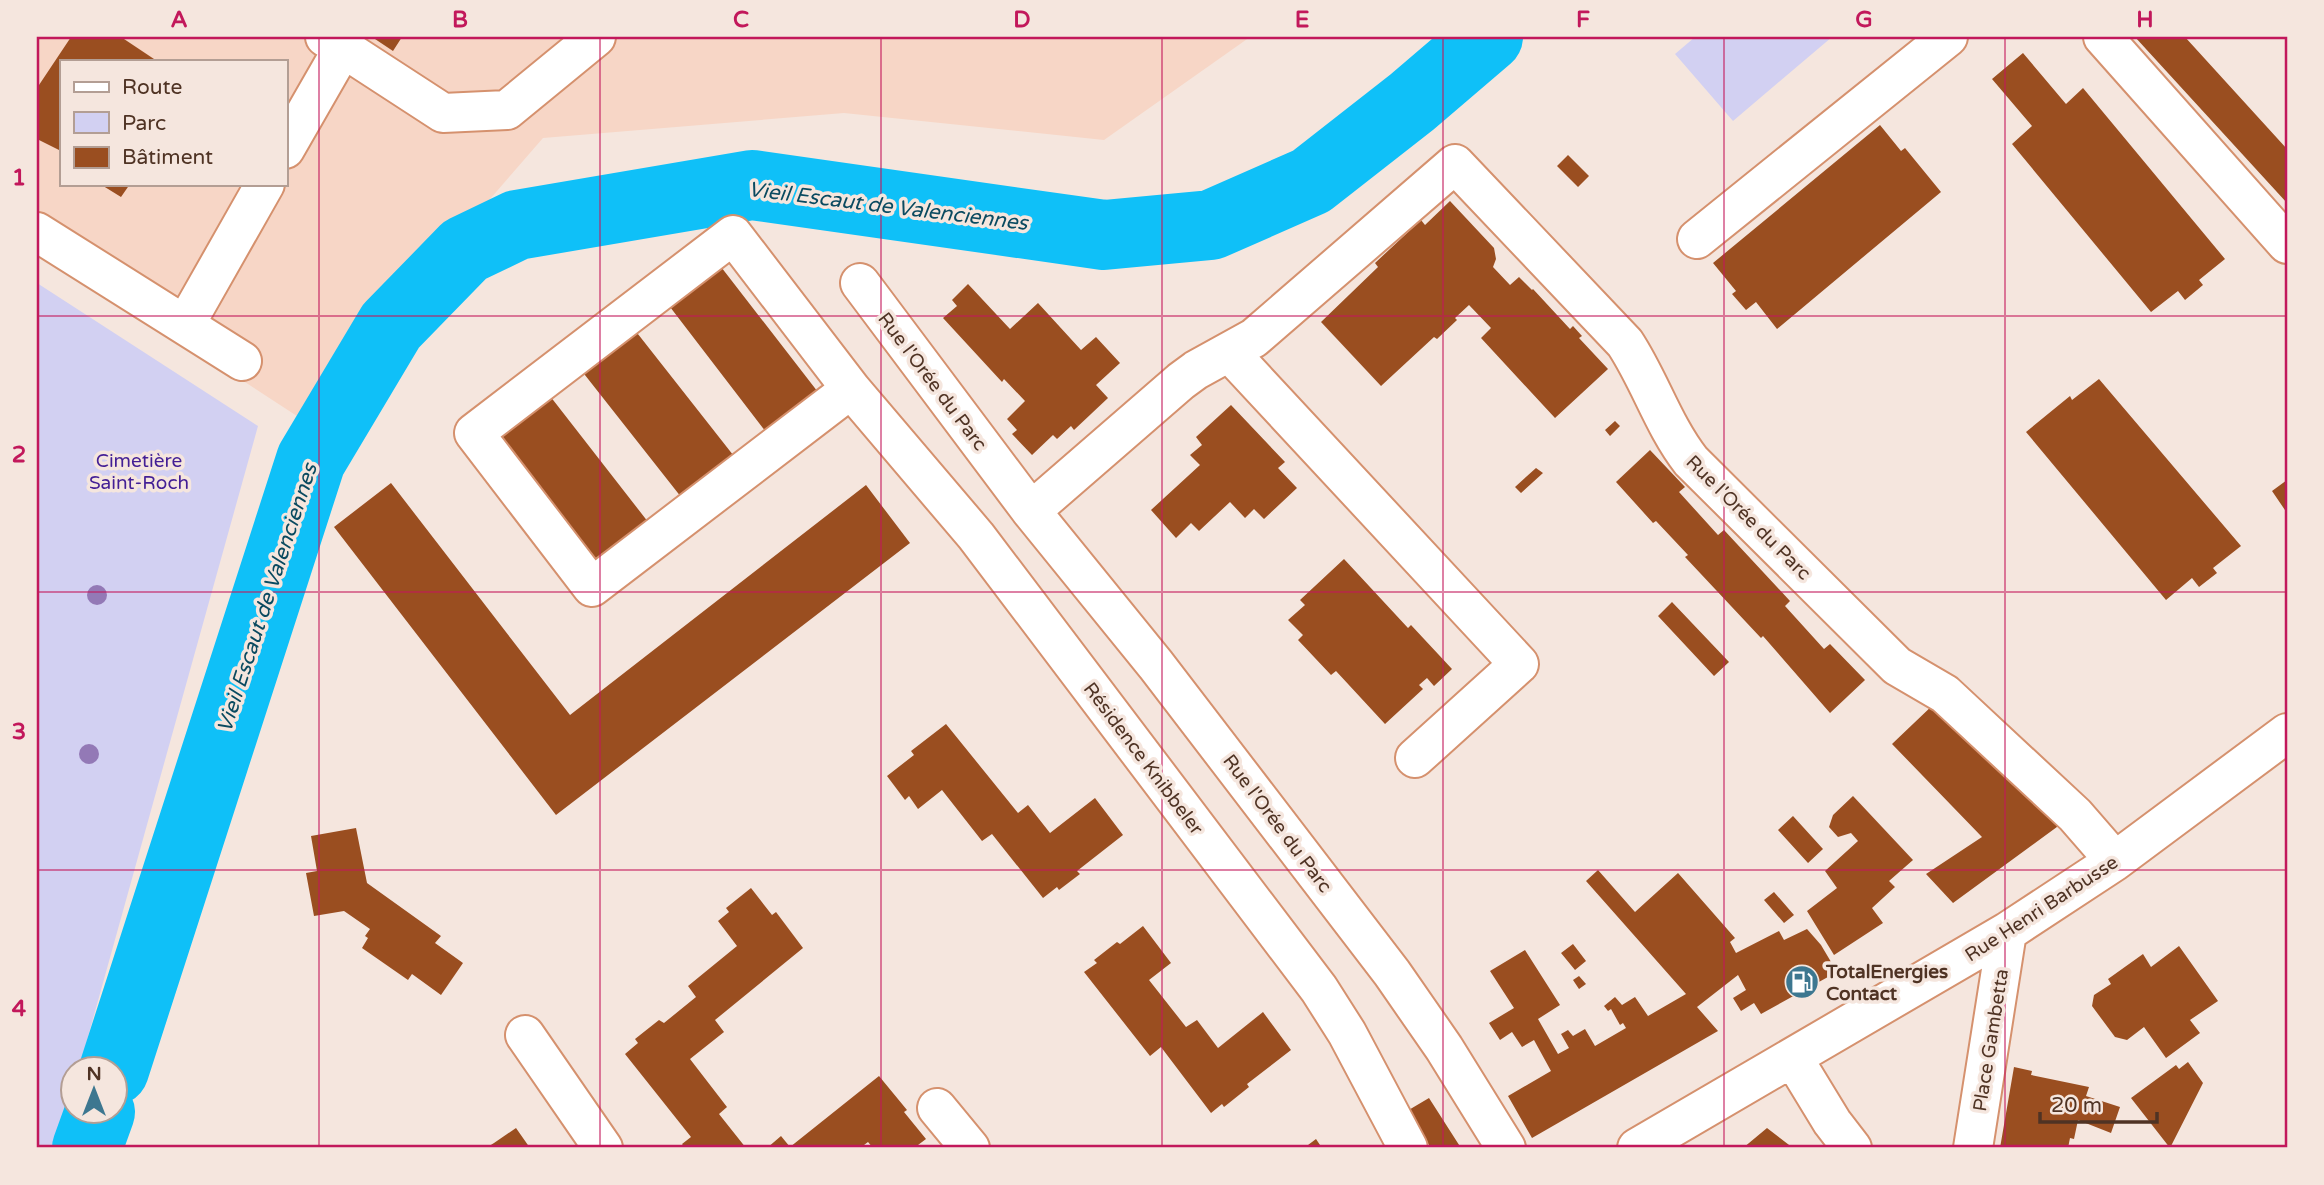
<svg xmlns="http://www.w3.org/2000/svg" width="2324" height="1185" font-family="'Varela Round',sans-serif">
	<rect width="100%" height="100%" fill="#f5e6de"/>
	<path fill="#f7d6c6" fill-rule="evenodd" d="M37,37H1250L1104,140L844,113L543,138L300,418L37,246ZM61,61H285V184H61Z"/>
	<path fill="#d2d0f2" d="M1695,37H1832L1733,121L1675,54Z
		M37,283L258,426L79,1069L74,1070L73,1091L58,1148H37Z"/>
	<g fill="none" stroke-linecap="round" stroke-linejoin="round">
		<path stroke="#0fc0f8" stroke-width="70" d="M114,1070L311,460L391,326L465,250L517,225L752,185L1104,235L1211,225L1311,181L1412,102L1488,37
			M87,1148L100,1112"/>
	</g>
	<path fill="#9a4e20" d="M71,37H121L157,61H61V151L37,139V88Z
		M372,37H402L393,51Z
		M2135,37H2185L2287,149V203Z
		M2023,53L2066,104L2083,88L2225,259L2199,280L2203,285L2185,300L2178,291L2151,312L2012,144L2032,126L1992,79Z
		M1880,125L1901,151L1905,148L1941,192L1777,329L1756,302L1746,310L1732,294L1736,291L1713,263Z
		M1568,155L1589,176L1578,187L1557,166Z
		M100,184H130L121,197Z
		M1450,201L1494,248L1496,259L1493,267L1510,285L1519,277L1532,290L1533,289L1570,329L1573,326L1582,336L1579,338L1608,369L1555,418L1481,338L1491,328L1469,305L1455,318L1457,320L1437,339L1434,337L1381,386L1321,322L1378,267L1375,263L1421,220L1425,225Z
		M718,263L821,396L769,436L667,303Z
		M968,284L1010,329L1038,303L1081,350L1096,337L1120,363L1096,385L1108,398L1074,430L1071,426L1057,439L1053,435L1032,455L1012,434L1017,430L1007,419L1025,401L1004,379L1002,382L943,318L957,306L952,300Z
		M634,329L737,460L685,502L581,370Z
		M2099,379L2241,546L2213,568L2217,573L2199,587L2192,578L2166,600L2026,432L2070,396L2072,400Z
		M550,396L652,527L601,567L497,436Z
		M1231,405L1285,462L1278,468L1297,488L1264,519L1254,509L1245,518L1230,502L1199,531L1191,523L1176,538L1151,510L1200,465L1190,455L1202,445L1196,437Z
		M1615,421L1620,426L1610,436L1605,430Z
		M1650,450L1685,487L1679,492L1718,535L1724,530L1790,601L1785,606L1824,649L1830,644L1865,680L1830,713L1763,636L1761,638L1685,557L1688,555L1656,521L1653,523L1616,482Z
		M1536,468L1543,473L1521,493L1515,487Z
		M2287,480V513L2272,491Z
		M391,483L570,715L866,485L910,543L556,815L334,527Z
		M1344,559L1408,628L1411,625L1452,669L1434,686L1427,678L1419,685L1423,689L1385,724L1336,671L1331,675L1298,640L1303,635L1288,620L1305,605L1300,600Z
		M1672,602L1729,662L1714,676L1658,616Z
		M1935,703L2061,824L1953,903L1926,874L1982,837L1892,744Z
		M946,724L1018,813L1028,805L1050,833L1095,798L1123,835L1077,871L1080,874L1059,890L1057,887L1043,898L992,834L982,841L942,790L918,809L909,796L905,800L887,776L914,755L911,751Z
		M1853,796L1913,860L1889,881L1895,887L1872,908L1883,923L1834,955L1807,911L1837,888L1825,871L1858,841L1851,833L1838,837L1829,827L1833,815Z
		M1793,816L1823,849L1808,863L1778,830Z
		M356,828L367,883L441,936L435,943L463,963L441,995L412,974L408,980L362,948L368,938L365,936L370,929L344,911L314,916L306,873L317,871L311,836Z
		M1598,870L1635,912L1678,873L1735,938L1730,942L1736,953L1779,931L1784,940L1807,929L1821,945L1837,972L1761,1014L1754,1003L1741,1011L1733,998L1746,990L1738,975L1697,1007L1718,1031L1532,1138L1508,1096L1551,1071L1534,1040L1522,1047L1512,1032L1500,1040L1489,1023L1514,1008L1490,971L1525,950L1560,1005L1538,1019L1558,1054L1569,1048L1561,1034L1568,1030L1573,1036L1585,1029L1595,1046L1626,1028L1623,1023L1620,1025L1611,1009L1608,1011L1604,1006L1615,997L1622,1005L1635,997L1648,1016L1686,994L1586,881Z
		M751,888L772,915L776,912L803,948L715,1020L724,1032L690,1059L727,1107L719,1114L746,1148H685L682,1144L691,1137L625,1054L638,1043L635,1039L659,1020L664,1023L696,997L688,986L737,946L718,921L729,912L726,908Z
		M1774,892L1794,915L1784,923L1764,900Z
		M1143,926L1171,963L1149,980L1186,1027L1197,1020L1218,1048L1263,1012L1291,1050L1247,1084L1249,1087L1224,1107L1222,1104L1211,1113L1161,1047L1150,1056L1084,972L1097,963L1094,960L1117,942L1120,944Z
		M1573,944L1586,961L1575,970L1561,953Z
		M2179,946L2218,1001L2190,1020L2200,1033L2166,1058L2144,1027L2127,1040L2115,1037L2092,1006L2094,995L2111,984L2108,979L2143,954L2151,967Z
		M1579,976L1586,984L1579,989L1573,980Z
		M2188,1062L2203,1083L2170,1148L2131,1098L2176,1065L2179,1069Z
		M2014,1067L2032,1071L2031,1075L2089,1087L2086,1096L2120,1107L2111,1133L2078,1120L2074,1139L2070,1138L2068,1148H2000Z
		M879,1076L907,1110L904,1112L926,1139L914,1148H873L868,1142L860,1148H767L781,1136L790,1147Z
		M1429,1098L1461,1148H1431L1407,1111Z
		M516,1128L530,1148H486L494,1143Z
		M1767,1128L1793,1148H1743Z
		M1316,1139L1322,1148H1304Z"/>
	<g fill="none" stroke-linecap="round" stroke-linejoin="round">
		<g stroke="#d5916e" stroke-width="42">
			<path id="minor" d="M2103,37L2287,244
				M343,48L443,113L507,110L596,37
				M285,149L343,48L325,37
				M37,232L242,361
				M1697,239L1948,37
				M860,283L1031,511L1156,665L1392,973L1444,1048L1506,1148
				M185,325L265,184
				M1230,353L1519,664L1415,758
				M851,389L592,587L474,433L733,235L851,389L976,536L1319,989L1347,1033L1408,1148
				M1031,511L1181,381L1196,370L1254,338L1455,164L1625,343C1650,381 1663,425 1691,461L1897,666L1945,694L2075,815L2115,861
				M525,1035L603,1148
				M1793,1058L1832,1122L1852,1148
				M937,1108L970,1148
				M1637,1148L2007,932L2115,861L2287,733
				M1973,1148L2007,932"/>
		</g>
		<use href="#minor" stroke="#fff" stroke-width="38"/>
	</g>
	<g fill="#9379b6">
		<circle cx="97" cy="595" r="10"/>
		<circle cx="89" cy="754" r="10"/>
	</g>
	<path fill="none" stroke="#c2185b" stroke-width="2" stroke-opacity="0.55" d="M319,37V1148M600,37V1148M881,37V1148M1162,37V1148M1443,37V1148M1724,37V1148M2005,37V1148M37,316H2287M37,592H2287M37,870H2287"/>
	<defs>
		<g id="fuel-disc" transform="scale(1.75)"><circle r="9.5" fill="#3d7790" stroke="#f5e6de"/><path d="M-5.5-6h7V0h2V4h1.3V-2.5L3-4.5l.8-.8L6-3V5H2.5V1h-1V6h-7ZM-4.2-4.7v3.2H.2V-4.7Z" fill="#fff"/></g>
	</defs>
	<g fill-rule="evenodd">
		<use href="#fuel-disc" x="1802" y="982"/>
	</g>
	<g text-anchor="middle" stroke-width="7" stroke-linejoin="round" paint-order="stroke">
		<g font-size="19" fill="#4f3324" stroke="#f5e6de">
			<text transform="translate(933 381) rotate(53)" y="7">Rue l'Orée du Parc</text>
			<text transform="translate(1749 517) rotate(45)" y="7">Rue l'Orée du Parc</text>
			<text transform="translate(1144 758) rotate(53)" y="7">Résidence Knibbeler</text>
			<text transform="translate(1278 823) rotate(53)" y="7">Rue l'Orée du Parc</text>
			<text transform="translate(2041 908) rotate(-33)" y="7">Rue Henri Barbusse</text>
			<text transform="translate(1990 1040) rotate(-81)" y="7">Place Gambetta</text>
		</g>
		<g font-size="19" fill="#431f95" stroke="#f5e6de">
			<text x="139" y="467">Cimetière<tspan x="139" dy="22">Saint-Roch</tspan></text>
		</g>
		<g font-size="19" font-weight="bold" fill="#4f3324" stroke="#f5e6de" text-anchor="start">
			<text x="1826" y="978">TotalEnergies<tspan x="1826" dy="22">Contact</tspan></text>
		</g>
		<g font-size="21" font-style="italic" fill="#0a4a60" stroke="#f5e6de">
			<text transform="translate(888 206) rotate(7)" y="7">Vieil Escaut de Valenciennes</text>
			<text transform="translate(267 598) rotate(-72)" y="7">Vieil Escaut de Valenciennes</text>
		</g>
	</g>
	<rect width="2324" height="1185" fill="none" stroke="#f5e6de" stroke-width="77"/>
	<rect x="60" y="60" width="228" height="126" fill="#f5e6de" stroke="#b39e94" stroke-width="2"/>
	<rect x="74" y="82" width="35" height="10" fill="#ffffff" stroke="#b39e94" stroke-width="2"/>
	<text x="122" y="94" font-size="21" fill="#4f3324">Route</text>
	<rect x="74" y="112" width="35" height="21" fill="#d2d0f2" stroke="#b39e94" stroke-width="2"/>
	<text x="122" y="130" font-size="21" fill="#4f3324">Parc</text>
	<rect x="74" y="147" width="35" height="21" fill="#9a4e20" stroke="#b39e94" stroke-width="2"/>
	<text x="122" y="164" font-size="21" fill="#4f3324">Bâtiment</text>
	<g transform="translate(94 1090)"><circle r="33" fill="#f5e6de" stroke="#b39e94" stroke-width="2"/>
	<path d="M0-5L12 26L0 18L-12 26Z" fill="#3d7790"/>
	<text y="-10" font-size="19" font-weight="bold" text-anchor="middle" fill="#4f3324">N</text>
	</g>
	<path d="M2040 1112v10h117v-10" fill="none" stroke="#4f3324" stroke-width="3.5"/>
	<text x="2051" y="1112" font-size="21" fill="#4f3324" stroke="#f5e6de" stroke-width="5" paint-order="stroke">20 m</text>
	<rect x="38" y="38" width="2248" height="1108" fill="none" stroke="#c2185b" stroke-width="2.5"/>
	<g font-size="23" text-anchor="middle" font-weight="bold" fill="#c2185b">
		<text x="179" y="27">A</text>
		<text x="460" y="27">B</text>
		<text x="741" y="27">C</text>
		<text x="1022" y="27">D</text>
		<text x="1302" y="27">E</text>
		<text x="1583" y="27">F</text>
		<text x="1864" y="27">G</text>
		<text x="2145" y="27">H</text>
		<text x="19" y="185">1</text>
		<text x="19" y="462">2</text>
		<text x="19" y="739">3</text>
		<text x="19" y="1016">4</text>
	</g>
</svg>
